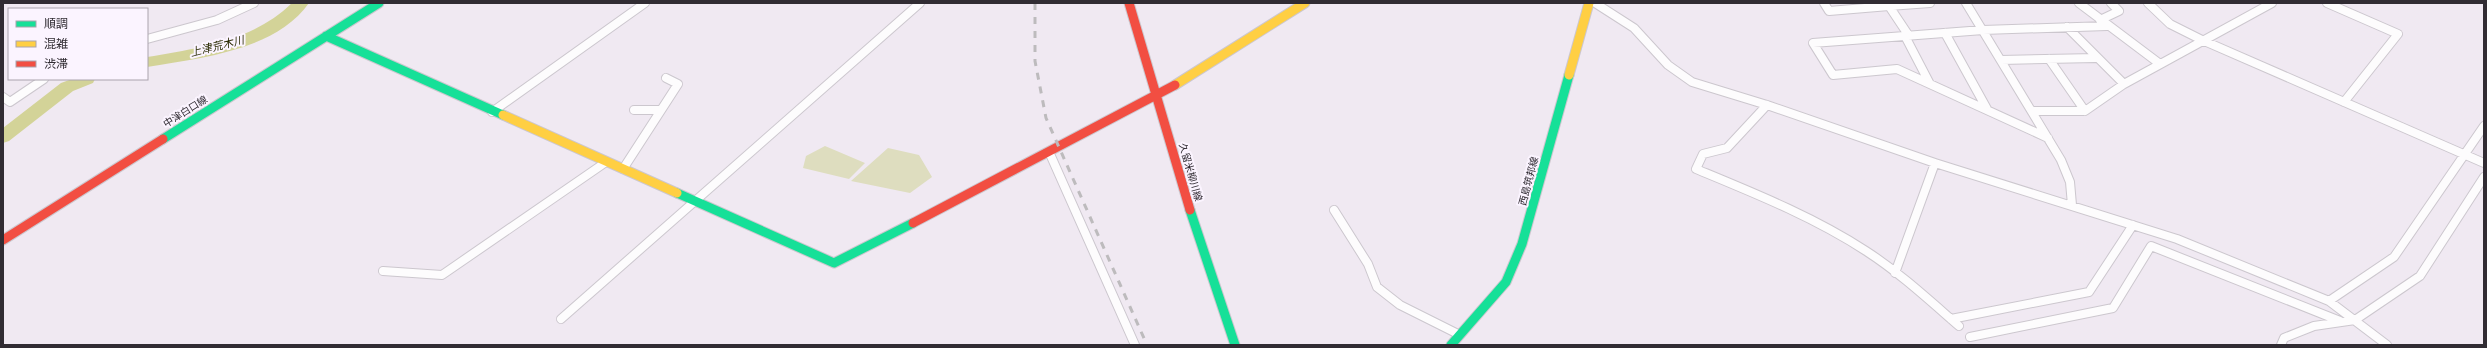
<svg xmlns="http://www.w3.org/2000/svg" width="2487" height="348" font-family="Montserrat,'Noto Sans JP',sans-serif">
	<rect width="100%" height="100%" fill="#f0e9f2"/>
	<path fill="#deddbf" d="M825,146L865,163L849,179L803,168L806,156Z
		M888,148L919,155L932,177L910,193L851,181Z"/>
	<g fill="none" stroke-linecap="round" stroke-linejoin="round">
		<path fill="#d3d398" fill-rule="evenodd" d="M292,3H309C275,51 200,58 147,67V57C199,48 253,41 292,3Z
			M72,79H95L93,83L73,91L9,141L3,143V128L61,83Z"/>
		<g stroke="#ccc7ce" stroke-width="10">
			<path id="street" d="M1595,3L1634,28L1668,65L1692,82L1767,105L1935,163L2177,239L2329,301L2387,345
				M1824,3L1829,11L1889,6L1909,36
				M1966,3L2061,160L2070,182L2072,205
				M2079,3L2160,64
				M2148,3L2170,24L2202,40L2484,163
				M2327,3L2398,34L2344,102
				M1889,6L1930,3
				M2100,20L2119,11L2111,3
				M2067,27L2124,84
				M1945,33L1987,109
				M1905,36L1930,84
				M147,39L217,20L254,3
				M2049,59L2085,111
				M2001,60L2096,58
				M3,97L10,102L44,79
				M1767,105L1727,148L1703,154L1696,169C1754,193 1814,217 1866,251C1900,273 1929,300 1959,326
				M634,110H661
				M2032,111H2085L2124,84L2272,3
				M492,112L645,3
				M2048,138L1897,69L1833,75L1813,43L1983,30L2107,26
				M1050,154L1135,345
				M623,169L678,84L666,78
				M1334,210L1368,264L1377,287L1400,305L1460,335
				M383,271L442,275L606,162
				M1895,273L1935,163
				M2329,301L2394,257L2484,126
				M561,319L920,3
				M1951,319L2089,292L2133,225
				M1970,337L2113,308L2151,246L2340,321
				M2281,345L2284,338L2314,326L2355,320L2420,276L2484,177"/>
		</g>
		<g stroke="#ccc7ce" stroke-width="11">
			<path id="fast" d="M326,36L503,115
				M163,139L379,3
				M677,193L834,263L913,223
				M1190,210L1235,345
				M1451,345L1506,282L1522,244L1569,75"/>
		</g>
		<g stroke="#ccc7ce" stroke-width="11">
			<path id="slow" d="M1569,75L1589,3
				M1175,85L1305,3
				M503,115L677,193"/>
		</g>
		<g stroke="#ccc7ce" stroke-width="11">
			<path id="jam" d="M1129,3L1190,210
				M913,223L1175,85
				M3,240L163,139"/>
		</g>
		<use href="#street" stroke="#fdfcfd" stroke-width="8"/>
		<use href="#fast" stroke="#16e098" stroke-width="9"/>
		<use href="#slow" stroke="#ffcf43" stroke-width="9"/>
		<use href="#jam" stroke="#f24e42" stroke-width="9"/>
		<path stroke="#bdbbbd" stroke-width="3" stroke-dasharray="7 7" stroke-linecap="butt" d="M1035,3V61L1046,118L1147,345"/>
	</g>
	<g text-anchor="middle" stroke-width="4" stroke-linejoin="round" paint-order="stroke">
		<g font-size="10" fill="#312c33" stroke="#fbf4ff">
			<text transform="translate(185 111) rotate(-32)" y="4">中津白口線</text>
			<text transform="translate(1191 172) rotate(74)" y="4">久留米柳川線</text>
			<text transform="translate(1528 181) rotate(-75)" y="4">西島筑邦線</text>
		</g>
		<g font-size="11" font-style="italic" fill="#2b2c05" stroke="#fbf4ff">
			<text transform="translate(217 46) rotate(-14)" y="4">上津荒木川</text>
		</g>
	</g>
	<rect width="2487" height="348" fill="none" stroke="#312c33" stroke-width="8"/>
	<rect x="8" y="8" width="140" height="72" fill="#fbf4ff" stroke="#aaa4ad"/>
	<rect x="16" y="21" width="20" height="6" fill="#16e098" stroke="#aaa4ad"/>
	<text x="44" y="28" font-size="12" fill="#312c33">順調</text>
	<rect x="16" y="41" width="20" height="6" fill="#ffcf43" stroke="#aaa4ad"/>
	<text x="44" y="48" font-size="12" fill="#312c33">混雑</text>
	<rect x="16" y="61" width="20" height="6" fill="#f24e42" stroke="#aaa4ad"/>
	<text x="44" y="68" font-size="12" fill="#312c33">渋滞</text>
</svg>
